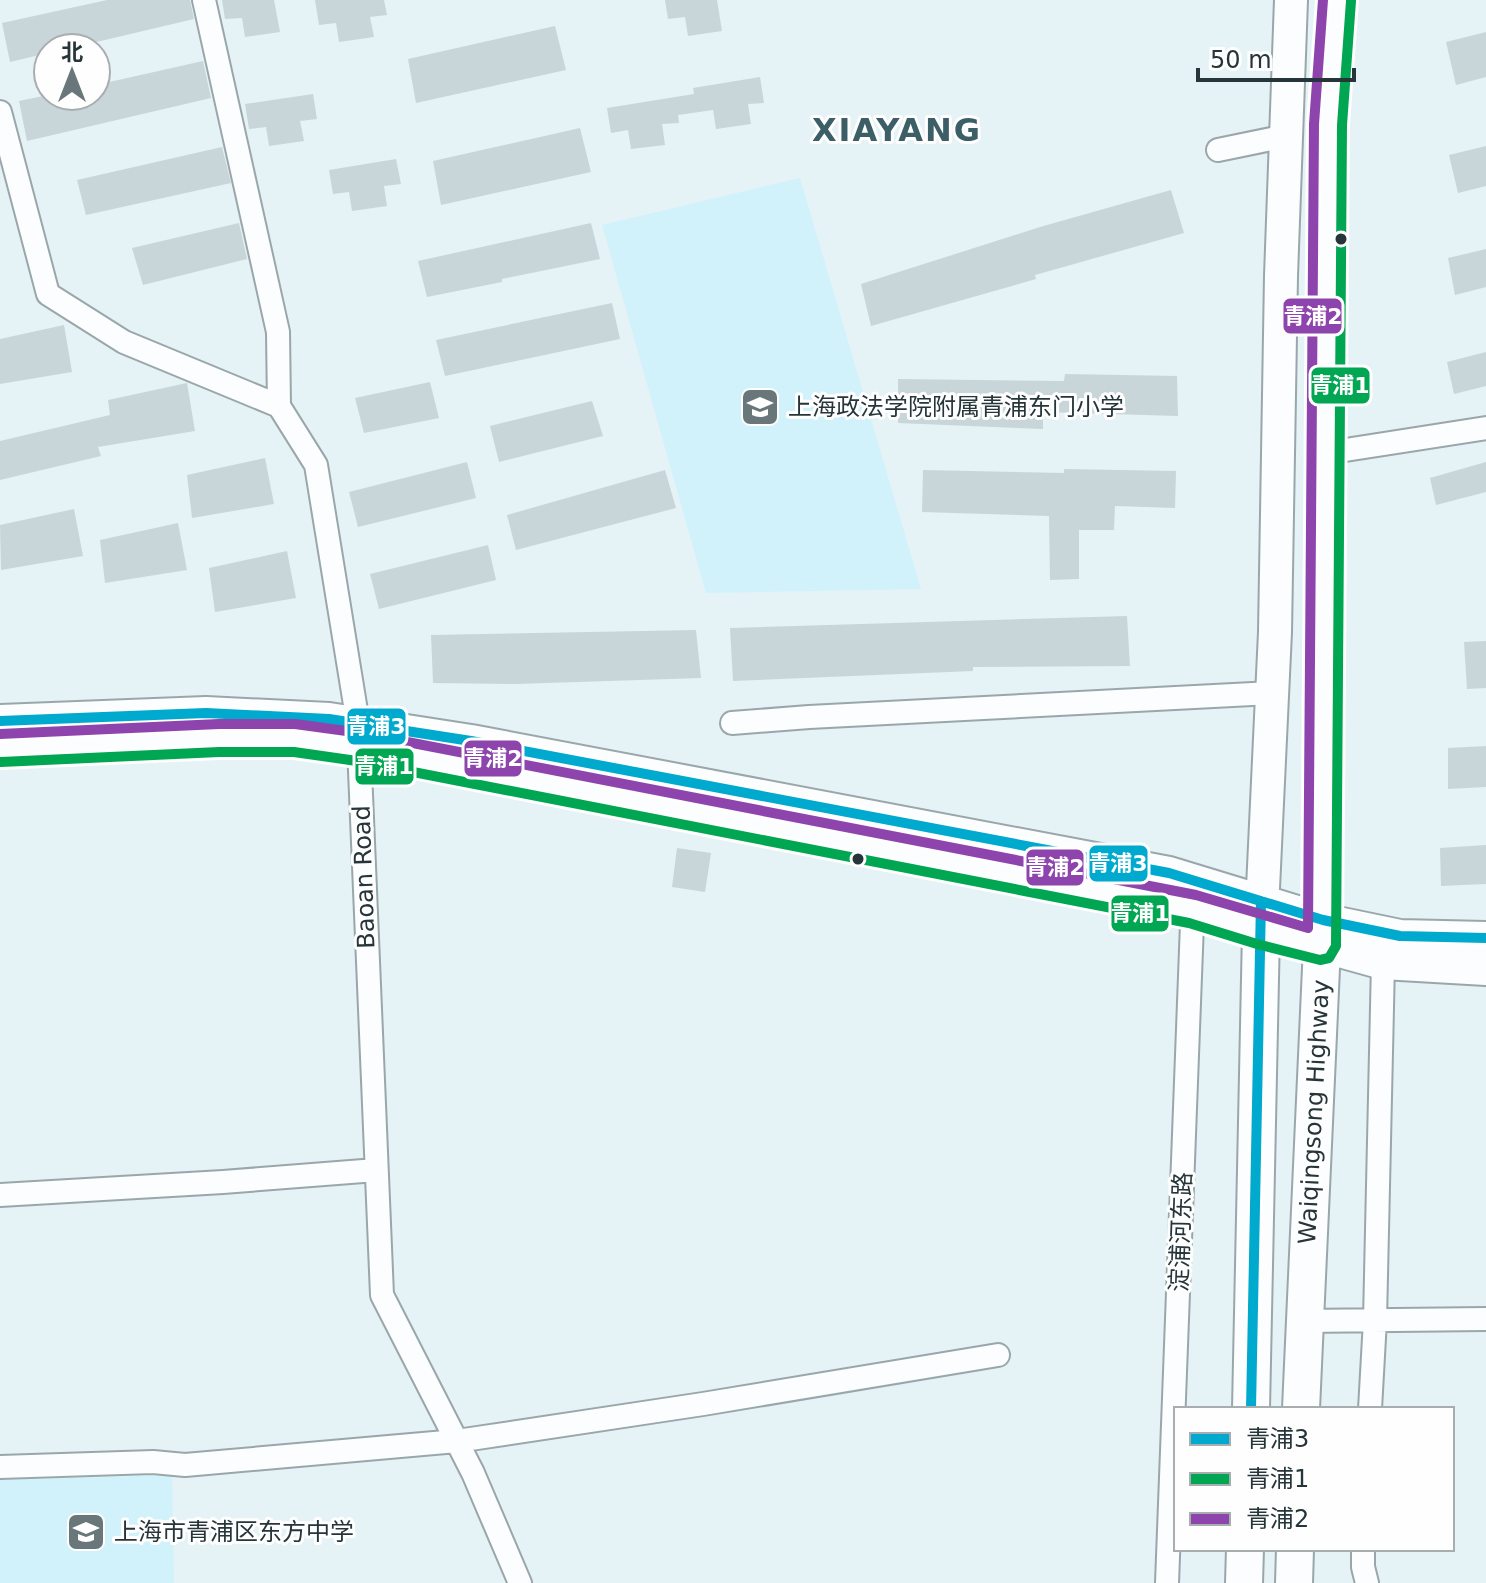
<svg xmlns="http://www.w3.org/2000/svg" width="1486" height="1583" font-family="'DejaVu Sans','Noto Sans SC',sans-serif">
	<rect width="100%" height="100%" fill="#e5f2f6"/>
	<path fill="#d2f2fb" d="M800,178L921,589L706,593L602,225Z
		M172,1475L174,1583H0V1480Z"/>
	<path fill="#c9d6d9" d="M107,0H190L194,19L71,48H48V53L10,62L2,23Z
		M222,0H274L280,32L245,37L242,18L225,19Z
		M315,0H384L387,15L370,17L374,37L339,42L336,23L319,25Z
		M665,0H717L722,31L688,36L685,17L668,19Z
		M555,26L566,70L416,103L408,59Z
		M1486,32V77L1456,85L1446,42Z
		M203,61L211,98L27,141L19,101L43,96H96V85Z
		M760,77L764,103L748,104L751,124L716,129L713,110L678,115L679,123L662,124L665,145L631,149L628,130L611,133L607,108L694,94L693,88Z
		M313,94L317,119L300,121L304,141L269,146L266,127L249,129L245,104Z
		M580,128L591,172L441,205L433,161Z
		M1486,146V186L1458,193L1449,155Z
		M222,147L231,183L86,215L77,180Z
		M396,159L401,184L384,186L387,206L352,211L349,192L333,194L329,170Z
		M1171,190L1184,233L1035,275L1036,279L871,326L861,284L1040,227Z
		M239,223L247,259L143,285L132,248Z
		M591,223L600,259L502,279V282L427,297L418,261Z
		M1486,249V287L1455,295L1448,258Z
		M612,303L620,339L445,376L436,340Z
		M64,325L72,372L0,384V339Z
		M1486,352V386L1454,394L1447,362Z
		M1065,374L1177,376L1178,416L1043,412V429L898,423V379L1064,381Z
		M430,382L439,418L364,433L355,398Z
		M187,383L195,431L98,447L101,456L0,480V441L110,415L108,400Z
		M592,401L603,436L499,462L490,426Z
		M265,458L274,504L192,518L187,475Z
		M467,462L476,498L358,527L349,492Z
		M1486,462V492L1436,505L1430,478Z
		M1064,469L1176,471L1175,508L1115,506L1114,530H1079V579L1050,580L1049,516L922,512L923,470L1064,473Z
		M665,470L676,508L516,550L507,515Z
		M74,509L83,556L1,570L0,525Z
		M178,523L187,570L105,583L100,540Z
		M488,545L496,580L379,609L370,574Z
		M287,551L296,598L215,612L209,568Z
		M1127,616L1130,666L973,667V671L733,681L730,628Z
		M696,630L701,678L516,684L433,683L431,635Z
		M1486,641V688L1467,689L1464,642Z
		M1486,746V787L1448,789V748Z
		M1486,845V884L1441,886L1440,848Z
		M677,848L711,853L705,892L672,887Z"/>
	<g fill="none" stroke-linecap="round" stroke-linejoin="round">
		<g stroke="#9aa7aa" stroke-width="26">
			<path id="minor" d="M204,0L278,332L279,406
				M0,112L48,294L124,342L279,406L316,465L358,723L382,1295L473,1473L520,1583
				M1218,150L1286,136
				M1326,453L1486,428
				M732,723L809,717L1272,693
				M0,1195L223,1182L376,1170
				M1303,1321L1486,1319
				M1370,1409L1375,1320L1383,963
				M0,1467L153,1462L185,1465L457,1441L703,1404L998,1355
				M1363,1549V1567L1367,1583
				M1167,1583L1193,897"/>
		</g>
		<g stroke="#9aa7aa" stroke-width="36">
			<path id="secondary" d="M1337,0L1328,124L1322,946L1383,963L1486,969
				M0,721L206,713L329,719L471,741L1169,873L1323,920L1400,936L1486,938
				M0,748L219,738H295L359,747L1193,909L1261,931L1275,632L1281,276L1291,0"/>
		</g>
		<g stroke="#9aa7aa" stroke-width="40">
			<path id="primary" d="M1251,1409L1261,931L1322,946L1301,1409
				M1244,1583L1245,1549
				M1294,1583L1295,1549"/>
		</g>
		<use href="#minor" stroke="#fbfdfe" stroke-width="22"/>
		<use href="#secondary" stroke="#fbfdfe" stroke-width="32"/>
		<use href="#primary" stroke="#fbfdfe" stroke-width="36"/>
		<g stroke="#fefefe" stroke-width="16">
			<path id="bus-1" d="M0,721L206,713L329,719L471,741L1169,873L1323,920L1400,936L1486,938
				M1251,1409L1261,901"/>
		</g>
		<g stroke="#fefefe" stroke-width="16">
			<path id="bus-2" d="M1,762L219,752H294L357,761L1189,923L1257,944L1320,960L1329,958L1336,946L1342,125L1351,1"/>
		</g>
		<g stroke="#fefefe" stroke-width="16">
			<path id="bus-3" d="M0,734L219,724H295L361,733L1196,895L1308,928L1314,124L1323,0"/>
		</g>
		<use href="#bus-1" stroke="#00a9ce" stroke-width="10"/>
		<use href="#bus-2" stroke="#00a651" stroke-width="10"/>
		<use href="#bus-3" stroke="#8e44ad" stroke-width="10"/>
	</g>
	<defs>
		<g id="school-square" transform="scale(2)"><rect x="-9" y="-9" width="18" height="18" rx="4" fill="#69777b" stroke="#fefefe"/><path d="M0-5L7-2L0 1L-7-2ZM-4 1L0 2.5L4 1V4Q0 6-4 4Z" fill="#fff"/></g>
	</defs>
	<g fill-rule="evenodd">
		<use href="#school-square" x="760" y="407"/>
		<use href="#school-square" x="86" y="1532"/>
	</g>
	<g fill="#263539" stroke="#fefefe" stroke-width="3">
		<circle cx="1341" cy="239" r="7"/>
		<circle cx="858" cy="859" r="7"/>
	</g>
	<g text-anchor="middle" stroke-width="6" stroke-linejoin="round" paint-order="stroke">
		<g font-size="24" fill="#263539" stroke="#fefefe" text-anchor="start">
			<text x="788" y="415">上海政法学院附属青浦东门小学</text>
			<text x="114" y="1540">上海市青浦区东方中学</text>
		</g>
		<g font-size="24" fill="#263539" stroke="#fefefe">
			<text transform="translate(364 877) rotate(-92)" y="8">Baoan Road</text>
			<text transform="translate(1314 1112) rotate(-87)" y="8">Waiqingsong Highway</text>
			<text transform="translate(1181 1232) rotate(-88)" y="8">淀浦河东路</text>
		</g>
		<g font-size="32" font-weight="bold" letter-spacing="2" fill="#3b5e67" stroke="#fefefe">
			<text x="897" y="141">XIAYANG</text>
		</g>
	</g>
	<g stroke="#fefefe" stroke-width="3">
		<rect x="1282" y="297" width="61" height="38" rx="8" fill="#8e44ad"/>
		<rect x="1310" y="366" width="61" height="39" rx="8" fill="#00a651"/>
		<rect x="346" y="707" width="61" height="39" rx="8" fill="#00a9ce"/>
		<rect x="463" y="739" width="60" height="39" rx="8" fill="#8e44ad"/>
		<rect x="354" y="747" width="61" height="39" rx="8" fill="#00a651"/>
		<rect x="1088" y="844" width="61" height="39" rx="8" fill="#00a9ce"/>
		<rect x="1025" y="848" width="60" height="39" rx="8" fill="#8e44ad"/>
		<rect x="1110" y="894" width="60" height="39" rx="8" fill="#00a651"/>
	</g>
	<g font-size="22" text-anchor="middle" font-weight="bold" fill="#fff">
		<text x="1313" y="324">青浦2</text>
		<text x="1340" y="393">青浦1</text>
		<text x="376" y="734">青浦3</text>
		<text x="493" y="766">青浦2</text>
		<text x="384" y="774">青浦1</text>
		<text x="1118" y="871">青浦3</text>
		<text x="1055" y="875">青浦2</text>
		<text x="1140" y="921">青浦1</text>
	</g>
	<rect x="1174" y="1407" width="280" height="144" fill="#fefefe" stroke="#a8aeaf" stroke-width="2"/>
	<rect x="1190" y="1433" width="40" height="12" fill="#00a9ce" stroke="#a8aeaf" stroke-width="2"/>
	<text x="1246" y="1447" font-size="24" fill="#263539">青浦3</text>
	<rect x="1190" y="1473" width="40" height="12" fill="#00a651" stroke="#a8aeaf" stroke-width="2"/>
	<text x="1246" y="1487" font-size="24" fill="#263539">青浦1</text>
	<rect x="1190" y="1513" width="40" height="12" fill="#8e44ad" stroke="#a8aeaf" stroke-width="2"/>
	<text x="1246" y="1527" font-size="24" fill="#263539">青浦2</text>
	<g transform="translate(72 72)"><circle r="38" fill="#fefefe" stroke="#a8aeaf" stroke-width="2"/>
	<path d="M0-6L14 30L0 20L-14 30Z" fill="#69777b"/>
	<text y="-12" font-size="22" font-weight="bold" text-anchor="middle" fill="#263539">北</text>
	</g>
	<path d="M1198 68v12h156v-12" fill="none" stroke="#263539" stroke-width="4"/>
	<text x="1210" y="68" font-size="24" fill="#263539" stroke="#fefefe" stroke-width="6" paint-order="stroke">50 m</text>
</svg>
